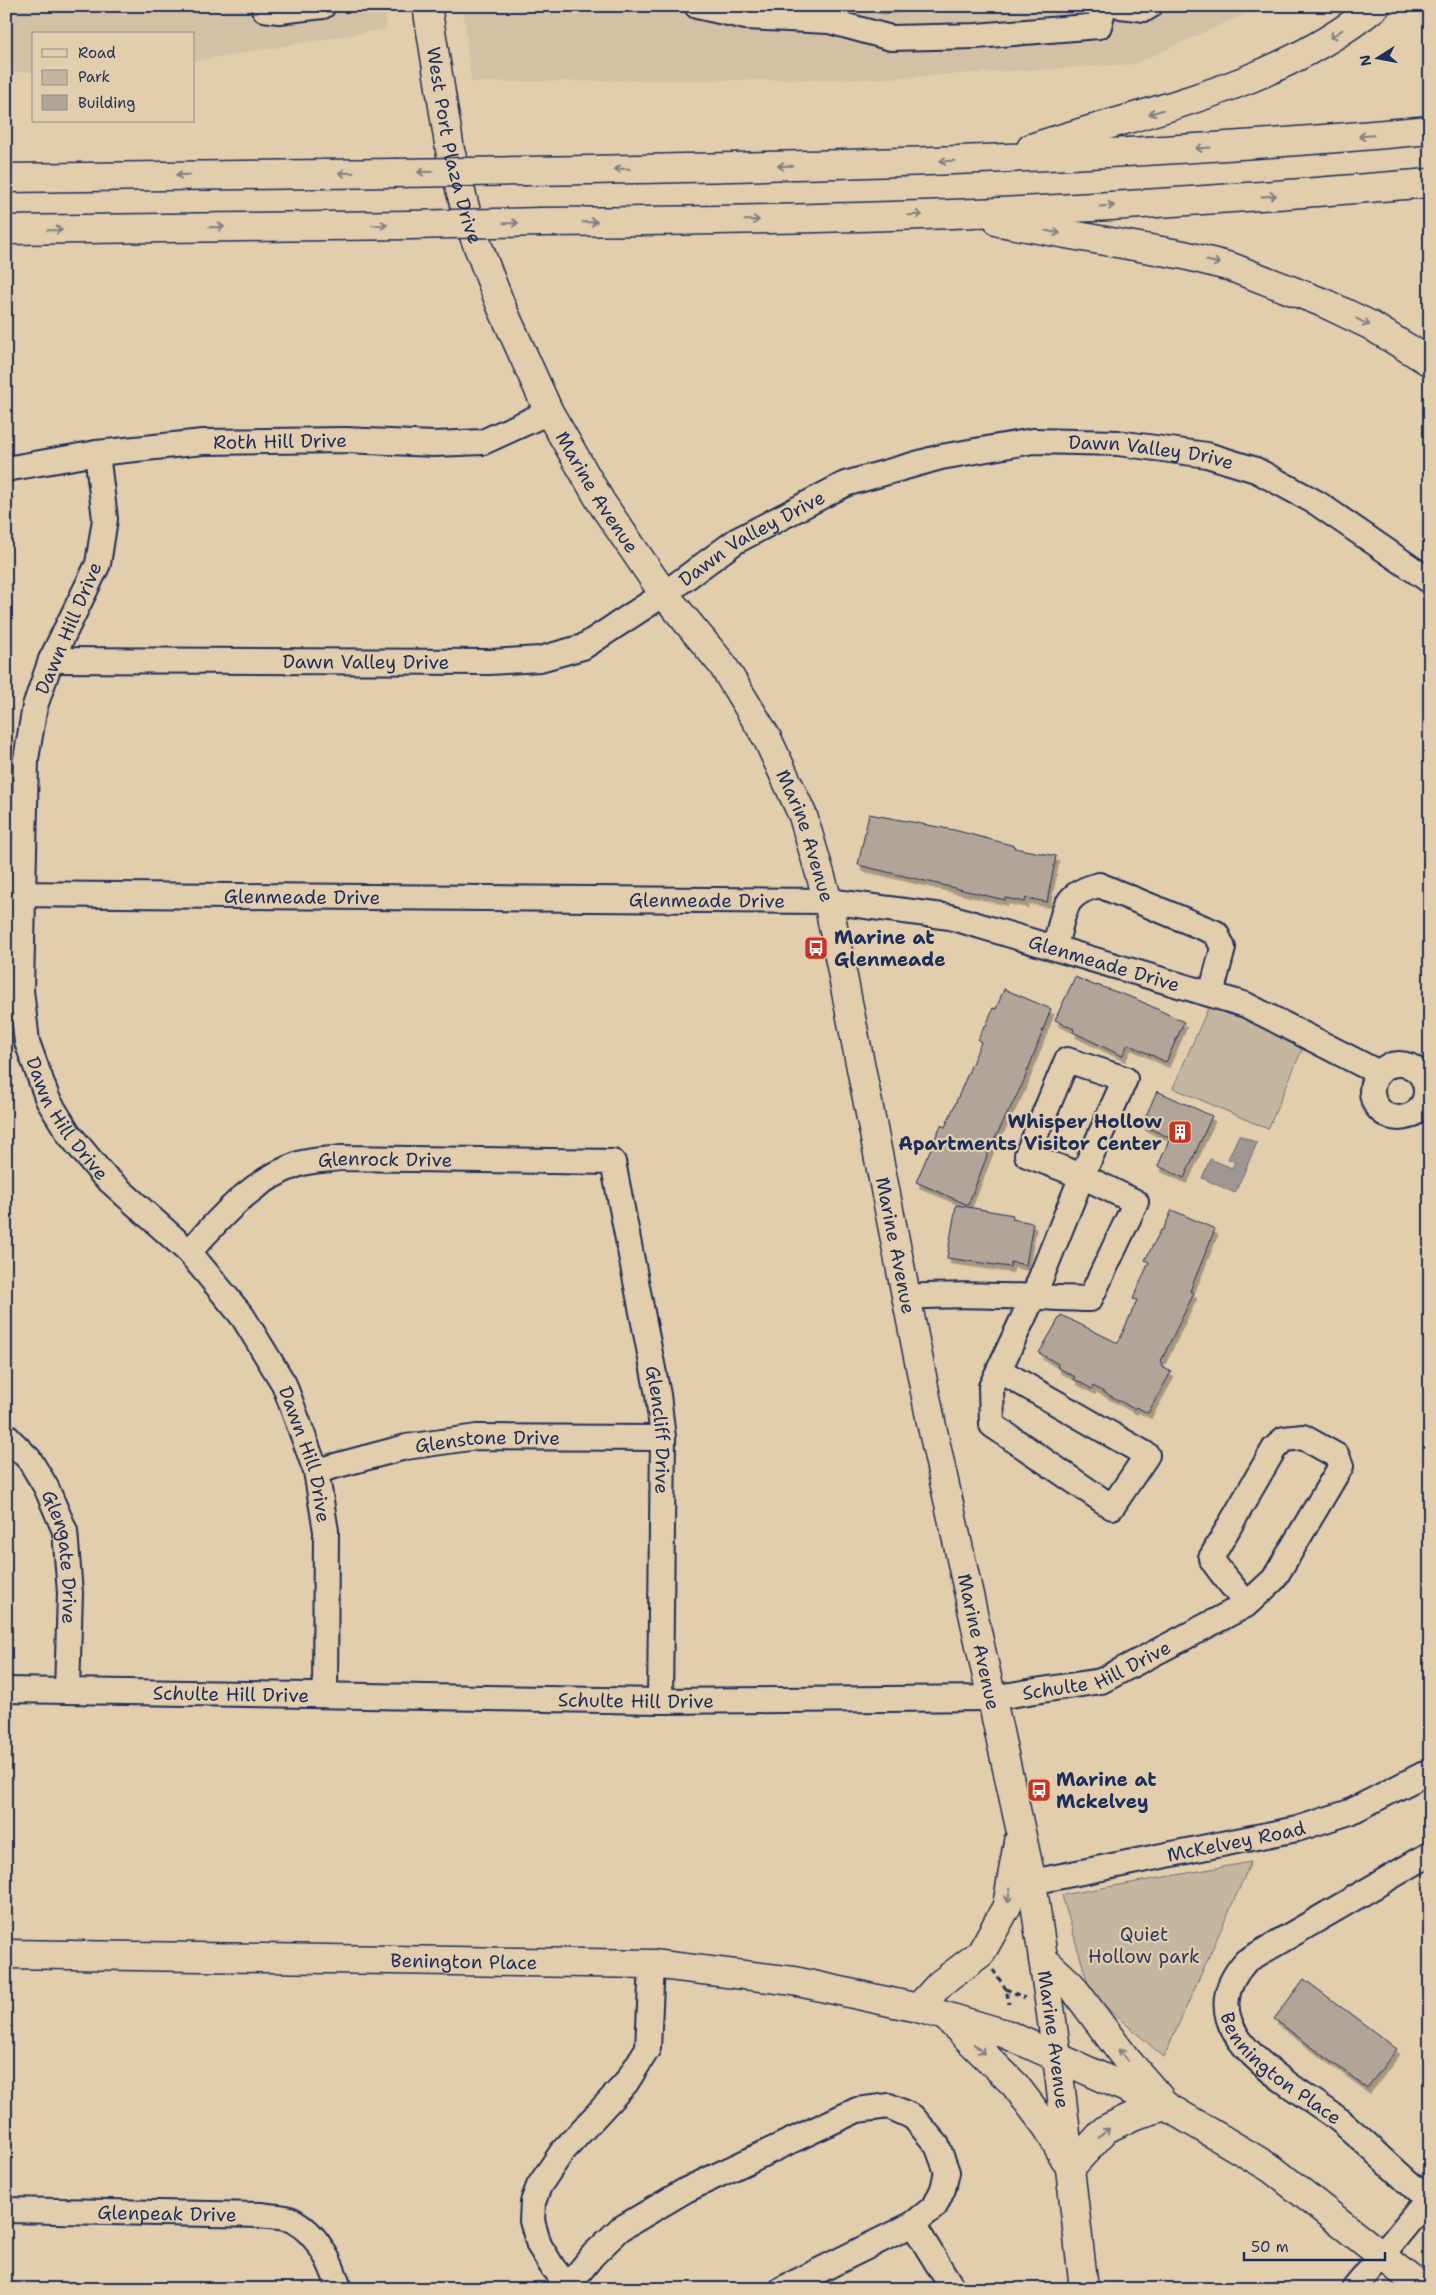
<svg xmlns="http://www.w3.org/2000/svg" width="1436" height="2295" font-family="'Shantell Sans',sans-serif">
	<defs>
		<filter id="shadow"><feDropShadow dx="3" dy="5.5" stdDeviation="0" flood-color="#0004"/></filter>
	</defs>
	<rect width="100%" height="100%" fill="#e2cdac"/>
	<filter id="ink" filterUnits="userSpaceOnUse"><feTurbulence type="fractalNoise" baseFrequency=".02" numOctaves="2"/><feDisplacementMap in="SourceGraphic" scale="10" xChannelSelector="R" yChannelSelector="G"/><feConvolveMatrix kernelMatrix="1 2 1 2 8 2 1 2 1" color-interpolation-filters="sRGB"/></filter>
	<g filter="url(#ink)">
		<path fill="#d3c1a6" d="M6,6H386V29L194,61V34H34V72H6Z
			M463,6H1263L1134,64L873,79L471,82Z"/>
		<path fill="#c5b6a0" stroke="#70727f" d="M1210,1004L1304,1045L1268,1129L1173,1088Z
			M1251,1862L1164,2057L1091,1994L1062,1895Z"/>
		<path fill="#9e9792" stroke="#6a6d7d" d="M849,6H971L885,14Z
			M1239,1135L1257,1143L1235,1193L1202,1178L1210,1159L1232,1168L1235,1162L1228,1159Z"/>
		<path fill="#b0a598" stroke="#1b2f5e" filter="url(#shadow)" d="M869,814L954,830L1015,846L1014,848L1056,856L1047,902L1026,898L1025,902L1005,898V900L858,865Z
			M1075,977L1096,986L1097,985L1136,999L1184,1022L1166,1062L1128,1044L1122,1056L1073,1032L1074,1029L1055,1020Z
			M1004,989L1051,1009L1023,1083L990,1148L968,1205L916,1182L941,1125L945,1127L954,1107L981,1042L978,1040L984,1026H986L993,1008L996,1009Z
			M1157,1091L1212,1116L1184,1178L1158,1166L1170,1138L1142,1125Z
			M956,1205L1013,1215L1012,1219L1033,1223L1026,1265L1011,1262L1010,1267L947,1258Z
			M1172,1210L1215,1229L1190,1291L1194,1293L1161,1361L1163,1363L1161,1366L1171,1372L1148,1413L1136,1407L1134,1409L1093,1386L1092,1389L1074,1379L1075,1377L1057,1367L1058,1364L1039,1353L1061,1315L1118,1343L1137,1300L1133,1299L1149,1262L1145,1260L1161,1230H1163Z
			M1304,1979L1397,2049L1367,2088L1274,2019Z"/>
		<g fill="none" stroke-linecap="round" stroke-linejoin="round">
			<g stroke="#1b2f5e" stroke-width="28">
				<g id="minor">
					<path d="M264,6V9L279,11L323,6"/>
					<path d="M697,6L746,17L829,21L891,38L976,36L1099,26L1104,6"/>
					<path d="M1121,6L1145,9L1150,6"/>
					<path id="s1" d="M97,453L105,519L98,564L51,660L35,706L26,759L21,990L27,1042L48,1100L69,1134L102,1174L189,1252L243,1317L284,1384L316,1471L326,1531L325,1694"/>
					<path id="s2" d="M6,469L97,453L203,442L345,440L434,444L483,442L549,412"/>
					<path id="s3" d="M51,660L489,662L540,659L583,647L664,594L736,541L845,484L941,457L1033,441L1118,443L1207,455L1256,470L1317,503L1430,581"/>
					<path id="s4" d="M6,894L828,901L950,917L1246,1005L1379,1073"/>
					<path d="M1055,946C1065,912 1061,894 1099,885L1216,933L1223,948L1211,994"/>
					<circle cx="1399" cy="1091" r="27"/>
					<path id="s5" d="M189,1252C221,1217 252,1180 299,1164C312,1160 327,1160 341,1158L613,1162L658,1395L663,1438L660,1701"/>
					<path d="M907,1297C968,1293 1029,1297 1090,1299L1136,1202L1082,1176L1125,1079L1067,1060L1027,1155L1082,1176L1033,1297L991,1387L992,1425L1112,1507L1147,1455L999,1370"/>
					<path id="s6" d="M6,1436L29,1459L46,1487L65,1531L70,1593L67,1691"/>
					<path id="s7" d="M316,1471L406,1447L477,1437L663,1438"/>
					<path id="s8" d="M6,1690L660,1701L990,1698L1101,1681L1246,1605L1274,1579L1341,1466L1337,1456L1303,1437L1284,1439L1274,1449L1211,1558C1221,1575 1236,1588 1246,1605"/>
					<path id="s9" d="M1430,1854L1246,1961C1182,2032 1292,2083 1338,2119C1370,2145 1398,2175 1430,2201"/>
					<path id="s10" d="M1032,1882L1297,1829L1350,1812L1430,1771"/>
					<path id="s11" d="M6,2210L261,2215C270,2217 284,2216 292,2220C317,2233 332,2263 339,2289"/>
					<path d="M568,2286L593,2255L620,2229L686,2190L857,2110L889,2106L913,2117L937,2145L947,2172L943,2189L935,2206L913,2224"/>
					<path d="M570,2289L553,2268L539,2245L532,2221L533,2202L539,2186L562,2152L626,2083L648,2048L652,1964"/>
					<path d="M782,2289L913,2224L953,2289"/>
					<path d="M1354,2289L1430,2196"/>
				</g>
			</g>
			<g stroke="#1b2f5e" stroke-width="31">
				<g id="major">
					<path id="s12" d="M427,6L450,150L469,223L501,306L549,412L601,502L664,594L722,664L767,738L803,816L828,901L931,1422L1032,1882L1057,2056L1084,2289"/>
					<path id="s13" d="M6,1954L652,1964L794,1981L918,2008L1006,2034L1166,2106L1272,2169L1424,2289"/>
					<path d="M1043,1959L1071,1985L1126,2059L1159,2097"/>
					<path d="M918,2008L940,1984L981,1953L1007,1906L1018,1842"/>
					<path d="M947,2018L1015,2085L1047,2127L1065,2159"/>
					<path d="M1070,2168L1106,2129L1135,2115L1166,2106"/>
				</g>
			</g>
			<g stroke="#1b2f5e" stroke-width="31">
				<path id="highway" d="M1031,148C1151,109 1275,88 1376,6
					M526,171C828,166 1129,158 1430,130
					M6,178L394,173
					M541,222C678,221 815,219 952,214C1112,208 1271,196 1430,183
					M999,222L1184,255L1231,267L1324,303L1370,325L1430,362
					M6,230L410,225"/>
			</g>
			<path stroke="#1b2f5e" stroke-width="3" stroke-dasharray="5 4" stroke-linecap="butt" d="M993,1970L1006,1989L1009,2004
				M1006,1989L1025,1998"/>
			<use href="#minor" stroke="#e2cdac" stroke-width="24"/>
			<use href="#major" stroke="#e2cdac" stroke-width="28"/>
			<use href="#highway" stroke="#e2cdac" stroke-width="28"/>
			<g stroke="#1b2f5e" stroke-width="31" stroke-linecap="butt">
				<path id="highway-bridge" d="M394,173L526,171
					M410,225L541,222"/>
			</g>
			<use href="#highway-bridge" stroke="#e2cdac" stroke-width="28"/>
		</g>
		<defs><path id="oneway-shaft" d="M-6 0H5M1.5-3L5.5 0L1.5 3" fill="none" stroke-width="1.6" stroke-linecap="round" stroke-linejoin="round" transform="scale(1.25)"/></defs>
		<g stroke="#7e7e85">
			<use href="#oneway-shaft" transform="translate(1336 34) rotate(146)"/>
			<use href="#oneway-shaft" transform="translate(1156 112) rotate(162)"/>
			<use href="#oneway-shaft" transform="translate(1366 136) rotate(175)"/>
			<use href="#oneway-shaft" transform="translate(1203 148) rotate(176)"/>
			<use href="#oneway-shaft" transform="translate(947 161) rotate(178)"/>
			<use href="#oneway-shaft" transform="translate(785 166) rotate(179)"/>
			<use href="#oneway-shaft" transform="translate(622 169) rotate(179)"/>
			<use href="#oneway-shaft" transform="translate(425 172) rotate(179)"/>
			<use href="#oneway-shaft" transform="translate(346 173) rotate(179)"/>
			<use href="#oneway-shaft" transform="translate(183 175) rotate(179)"/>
			<use href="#oneway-shaft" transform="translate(1269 196) rotate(-5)"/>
			<use href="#oneway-shaft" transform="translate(1107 206) rotate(-3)"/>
			<use href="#oneway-shaft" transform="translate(915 215) rotate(-2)"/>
			<use href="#oneway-shaft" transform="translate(752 220) rotate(-1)"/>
			<use href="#oneway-shaft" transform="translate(590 222) rotate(-1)"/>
			<use href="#oneway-shaft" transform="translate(511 223) rotate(-1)"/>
			<use href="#oneway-shaft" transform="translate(380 225) rotate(-1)"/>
			<use href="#oneway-shaft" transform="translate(217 227) rotate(-1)"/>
			<use href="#oneway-shaft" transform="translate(55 230) rotate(-1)"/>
			<use href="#oneway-shaft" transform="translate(1053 232) rotate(10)"/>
			<use href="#oneway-shaft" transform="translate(1213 262) rotate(14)"/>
			<use href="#oneway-shaft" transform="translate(1363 322) rotate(27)"/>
			<use href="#oneway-shaft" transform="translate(1009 1895) rotate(100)"/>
			<use href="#oneway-shaft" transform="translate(979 2049) rotate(45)"/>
			<use href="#oneway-shaft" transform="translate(1123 2055) rotate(-128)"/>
			<use href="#oneway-shaft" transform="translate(1104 2133) rotate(-42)"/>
		</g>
	</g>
	<defs>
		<g id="bus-square" transform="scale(1.25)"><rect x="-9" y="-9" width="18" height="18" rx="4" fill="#c8321e" stroke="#e2cdac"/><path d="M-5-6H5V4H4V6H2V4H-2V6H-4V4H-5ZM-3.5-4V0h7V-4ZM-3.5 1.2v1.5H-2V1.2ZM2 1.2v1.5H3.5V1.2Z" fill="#fff"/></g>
		<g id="building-square" transform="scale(1.25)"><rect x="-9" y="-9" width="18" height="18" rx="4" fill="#c8321e" stroke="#e2cdac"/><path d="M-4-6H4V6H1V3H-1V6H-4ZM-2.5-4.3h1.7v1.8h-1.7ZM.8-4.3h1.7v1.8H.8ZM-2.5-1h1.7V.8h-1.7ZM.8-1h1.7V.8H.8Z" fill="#fff"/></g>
	</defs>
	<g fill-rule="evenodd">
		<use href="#bus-square" x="816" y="948"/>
		<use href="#building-square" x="1180" y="1132"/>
		<use href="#bus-square" x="1039" y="1790"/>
	</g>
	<g text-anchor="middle" stroke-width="4.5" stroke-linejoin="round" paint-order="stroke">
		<g font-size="19" fill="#1b2f5e" stroke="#e2cdac">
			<text dy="7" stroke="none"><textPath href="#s12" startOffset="142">West Port Plaza Drive</textPath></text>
			<text dy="7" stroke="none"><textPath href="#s2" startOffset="276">Roth Hill Drive</textPath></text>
			<text dy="7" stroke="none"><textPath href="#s3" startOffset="1155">Dawn Valley Drive</textPath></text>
			<text dy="7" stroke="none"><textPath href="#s12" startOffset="520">Marine Avenue</textPath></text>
			<text dy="7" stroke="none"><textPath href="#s3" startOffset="735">Dawn Valley Drive</textPath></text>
			<text transform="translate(68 628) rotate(-67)" y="7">Dawn Hill Drive</text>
			<text dy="7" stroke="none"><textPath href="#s3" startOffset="315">Dawn Valley Drive</textPath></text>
			<text dy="7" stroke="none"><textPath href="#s12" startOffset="925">Marine Avenue</textPath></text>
			<text dy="7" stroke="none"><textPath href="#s4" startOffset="296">Glenmeade Drive</textPath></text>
			<text dy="7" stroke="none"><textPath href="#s4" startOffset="701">Glenmeade Drive</textPath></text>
			<text dy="7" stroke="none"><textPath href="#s4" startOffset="1106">Glenmeade Drive</textPath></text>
			<text dy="7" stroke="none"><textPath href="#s1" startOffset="692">Dawn Hill Drive</textPath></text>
			<text dy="7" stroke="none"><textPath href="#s5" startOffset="229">Glenrock Drive</textPath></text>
			<text dy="7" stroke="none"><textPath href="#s12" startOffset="1345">Marine Avenue</textPath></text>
			<text dy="7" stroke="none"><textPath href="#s5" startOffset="729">Glencliff Drive</textPath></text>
			<text dy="7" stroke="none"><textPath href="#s7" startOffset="175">Glenstone Drive</textPath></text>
			<text dy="7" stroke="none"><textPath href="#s1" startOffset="1112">Dawn Hill Drive</textPath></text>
			<text dy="7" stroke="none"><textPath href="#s6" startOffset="138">Glengate Drive</textPath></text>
			<text dy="7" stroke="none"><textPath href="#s12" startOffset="1750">Marine Avenue</textPath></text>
			<text dy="7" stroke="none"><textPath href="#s8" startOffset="1095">Schulte Hill Drive</textPath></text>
			<text dy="7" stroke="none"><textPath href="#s8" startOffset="225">Schulte Hill Drive</textPath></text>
			<text dy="7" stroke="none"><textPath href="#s8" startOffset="630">Schulte Hill Drive</textPath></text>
			<text dy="7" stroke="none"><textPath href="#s10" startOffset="208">McKelvey Road</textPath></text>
			<text dy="7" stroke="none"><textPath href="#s13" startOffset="458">Benington Place</textPath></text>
			<text dy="7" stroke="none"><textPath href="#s12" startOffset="2155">Marine Avenue</textPath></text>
			<text dy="7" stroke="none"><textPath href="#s9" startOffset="349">Bennington Place</textPath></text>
			<text dy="7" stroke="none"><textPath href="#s11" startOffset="161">Glenpeak Drive</textPath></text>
		</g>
		<g font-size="19" font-weight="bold" fill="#1b2f5e" stroke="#e2cdac" text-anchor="start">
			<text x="834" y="944">Marine at<tspan x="834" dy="22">Glenmeade</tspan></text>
			<text x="1162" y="1128" text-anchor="end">Whisper Hollow<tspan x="1162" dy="22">Apartments Visitor Center</tspan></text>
			<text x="1056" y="1786">Marine at<tspan x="1056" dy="22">Mckelvey</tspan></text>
		</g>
		<g font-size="19" fill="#2c3c65" stroke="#e2cdac">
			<text x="1144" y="1941">Quiet<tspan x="1144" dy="22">Hollow park</tspan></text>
		</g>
	</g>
	<rect width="1436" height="2295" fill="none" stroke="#e2cdac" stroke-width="25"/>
	<rect x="12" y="12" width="1411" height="2270" fill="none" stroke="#1b2f5e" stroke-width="2" filter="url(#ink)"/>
	<rect x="32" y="32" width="162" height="90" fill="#e2cdac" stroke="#928e8d"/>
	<rect x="42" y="49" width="25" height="8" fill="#e2cdac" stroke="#928e8d"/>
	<text x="78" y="58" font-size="15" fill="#1b2f5e">Road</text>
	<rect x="42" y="70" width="25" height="15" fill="#c5b6a0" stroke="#928e8d"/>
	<text x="78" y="82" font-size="15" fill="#1b2f5e">Park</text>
	<rect x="42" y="95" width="25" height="15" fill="#b0a598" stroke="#928e8d"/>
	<text x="78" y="108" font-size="15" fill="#1b2f5e">Building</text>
	<g transform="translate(1378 58) rotate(259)" stroke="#e2cdac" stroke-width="4" paint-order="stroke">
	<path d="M0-4L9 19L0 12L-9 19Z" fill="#1b2f5e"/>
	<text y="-8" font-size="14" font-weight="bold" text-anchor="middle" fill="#1b2f5e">N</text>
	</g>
	<path d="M1244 2252v8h141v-8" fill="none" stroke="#1b2f5e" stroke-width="2.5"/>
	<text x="1251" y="2252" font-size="15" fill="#1b2f5e" stroke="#e2cdac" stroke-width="4" paint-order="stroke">50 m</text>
</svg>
